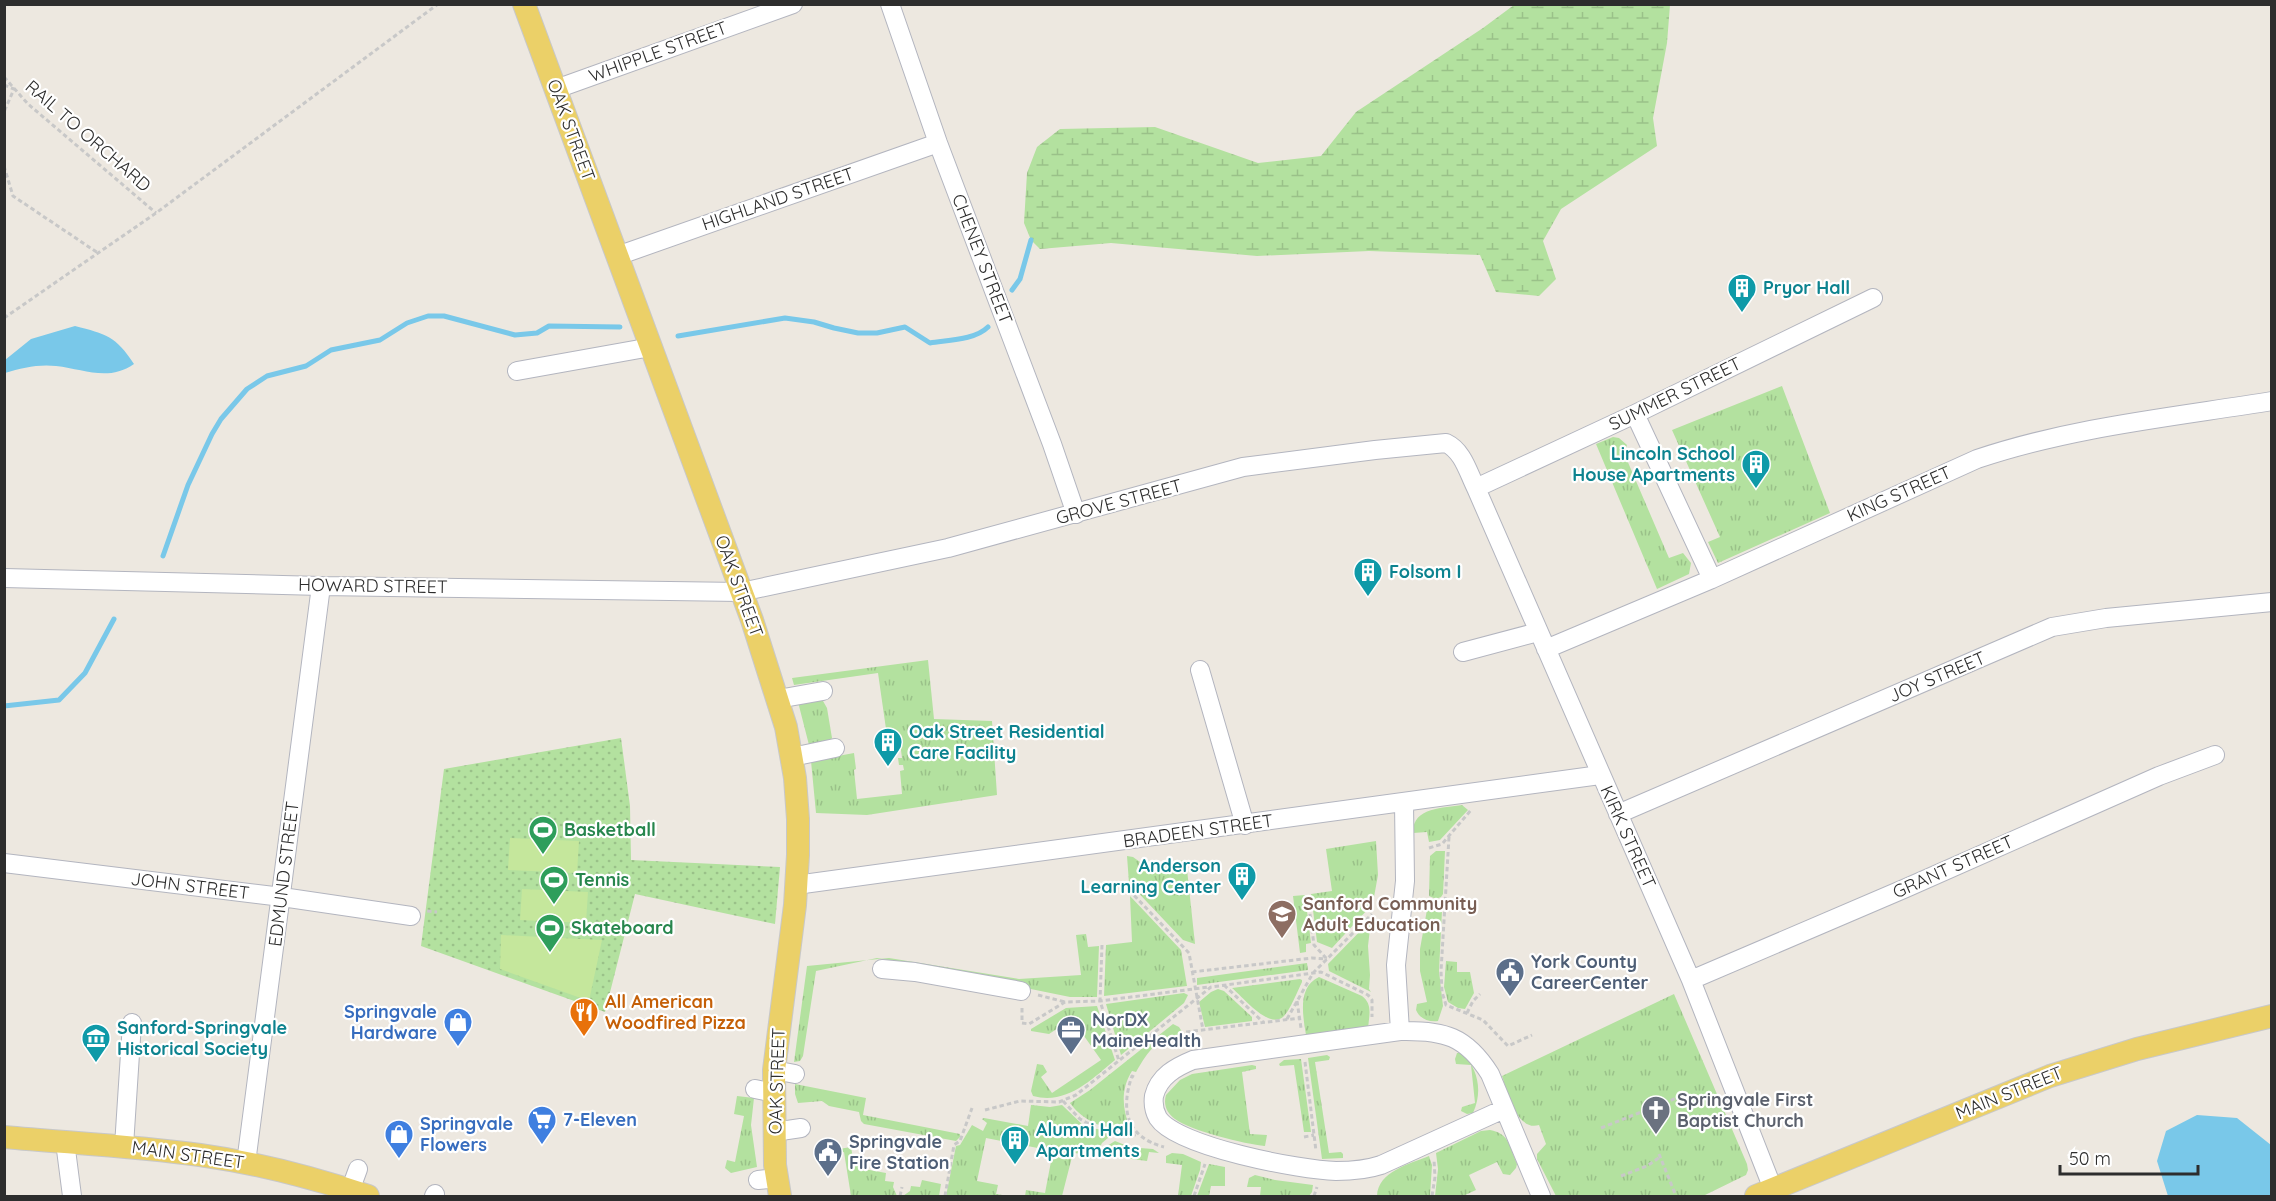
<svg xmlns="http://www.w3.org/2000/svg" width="2276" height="1201" font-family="Quicksand,sans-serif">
	<defs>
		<pattern id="grass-tufts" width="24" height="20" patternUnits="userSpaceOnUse" patternTransform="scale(1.5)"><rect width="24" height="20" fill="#b3e19f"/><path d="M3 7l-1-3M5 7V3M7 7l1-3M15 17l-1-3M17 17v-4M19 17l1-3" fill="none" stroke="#9ac189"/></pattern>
		<pattern id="wetland-marsh" width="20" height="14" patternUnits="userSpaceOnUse" patternTransform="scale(1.5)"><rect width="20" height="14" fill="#b3e19f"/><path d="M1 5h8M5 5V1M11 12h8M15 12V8" fill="none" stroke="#9ac189"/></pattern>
		<pattern id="park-dots" width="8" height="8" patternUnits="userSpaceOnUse" patternTransform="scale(1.5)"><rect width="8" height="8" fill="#b3e19f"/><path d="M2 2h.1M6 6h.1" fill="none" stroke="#9ac189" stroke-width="1.8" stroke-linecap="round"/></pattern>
	</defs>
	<rect width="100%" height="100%" fill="#ede8e0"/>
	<path fill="url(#grass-tufts)" d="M1782,386L1830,513L1718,563L1708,542L1720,537L1672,430Z
		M1613,437L1619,438L1627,445L1624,453L1669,558L1683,553L1691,563L1689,574L1657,589L1596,444Z
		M928,660L934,719L992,721L997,795L867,815L816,813L811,761L854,753L856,769L854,770L857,799L902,794L900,771L904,770L903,765H899L898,758H902L899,735L887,736L878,673L794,685L792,678Z
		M817,698L823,701L827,708L832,738L830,741L809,745L798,702Z
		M1462,805L1468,810L1440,840L1429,842L1427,832L1413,833C1412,807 1444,808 1462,805Z
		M1376,841L1378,875L1372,908L1368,909L1332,948L1317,942L1311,894L1332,891L1326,849Z
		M1436,851H1445L1443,894L1441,897L1436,899L1429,896L1430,856Z
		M1127,856L1133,857L1154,872L1164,871L1165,863L1186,860L1195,944L1183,940L1129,883Z
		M1305,895L1311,943L1306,944V952L1300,953L1293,896Z
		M1130,896L1181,950L1187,986L1104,996L1106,945L1132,942Z
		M1428,904L1438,906L1442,911L1439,971L1443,1006L1438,1021C1428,1022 1420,1019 1416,1010L1417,1004L1427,1002L1420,971V949Z
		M1371,920L1368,946L1370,975L1369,989L1371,992L1329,971L1328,964Z
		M1086,934L1088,947L1099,946L1097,997H1070L877,958L816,971L803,1056L800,1061L794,1062L807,966L889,958L1019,979L1081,975L1076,935Z
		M1446,961L1457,962V972H1470L1474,993L1465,1009L1458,1008L1448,1002L1444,987Z
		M1307,963L1308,970L1197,985V978Z
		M1319,977L1362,996C1373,1004 1369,1016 1368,1029L1306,1035C1303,1016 1297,987 1319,977Z
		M1300,979L1302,980V982C1298,990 1290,1011 1283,1017C1268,1029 1243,997 1232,988Z
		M1218,989L1224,991L1252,1017V1021L1205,1027L1199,1002L1211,992Z
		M1184,993L1188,995L1184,1003L1121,1055L1106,1004Z
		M1674,994L1747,1164L1748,1170L1746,1175L1703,1196H1556L1537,1159V1154L1546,1144L1539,1125C1517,1132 1507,1091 1502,1076Z
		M1097,1006L1115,1060C1091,1080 1067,1105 1033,1096L1031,1091L1037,1064L1043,1065L1047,1072L1041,1077L1052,1093L1101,1060L1072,1019L1049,1034L1031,1031V1029L1066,1008Z
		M1173,1024L1179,1027L1184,1035C1157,1037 1149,1050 1136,1072L1132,1071C1121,1089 1122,1106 1129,1126C1109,1134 1082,1120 1070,1103L1090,1090Z
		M1457,1053H1463C1478,1070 1483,1091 1473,1113L1467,1114L1461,1111L1462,1107L1475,1103L1471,1065L1456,1064L1455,1059Z
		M1327,1055L1330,1057L1329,1060L1315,1062L1329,1153L1341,1152L1343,1154V1158L1322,1159L1308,1058Z
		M1301,1059L1311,1132H1304L1294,1065L1280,1066L1279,1064L1284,1060Z
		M1252,1065L1256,1066V1069L1242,1072L1250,1134L1267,1135L1265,1146C1245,1144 1191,1131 1175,1119C1167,1113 1163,1105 1166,1095L1180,1080L1192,1074Z
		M795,1084L866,1098L863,1115L960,1134V1137L956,1141L864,1124L861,1121L859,1112L829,1106L822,1101L798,1103L795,1094Z
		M737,1096L754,1098L751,1125L757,1167L731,1173L725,1168L727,1160L735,1162L744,1116L734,1114Z
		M1031,1105L1050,1107L1062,1105L1085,1127L1115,1132L1102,1143L1096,1155L1073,1153L1062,1196H1025L1026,1190L1045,1193L1053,1151L986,1138L977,1181L998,1185L996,1194L1009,1196H946L956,1146L960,1145L972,1125L983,1131L987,1123L982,1119L984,1118L1028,1126Z
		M1490,1130C1509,1133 1510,1147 1517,1164L1516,1168L1510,1175L1503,1174L1497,1162L1469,1175L1476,1190L1463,1196H1435L1438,1169L1436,1153L1481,1131Z
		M1115,1141L1125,1145L1130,1153H1136L1140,1148L1153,1149L1159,1153L1149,1152L1147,1161L1101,1155L1107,1146Z
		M851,1147L854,1164L864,1165V1169L886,1173L885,1181L894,1182L893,1187L897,1196H851L844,1152L814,1157V1153Z
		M1172,1153L1183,1154L1201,1162L1200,1170L1191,1196H1178L1182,1165L1166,1163V1156Z
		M1429,1156L1432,1165L1430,1196H1377C1378,1171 1410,1164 1429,1156Z
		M1209,1164L1225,1167V1186H1211L1209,1196H1197Z
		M1255,1175L1275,1180L1313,1185L1312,1192L1309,1196H1260L1261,1187H1247L1249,1178Z
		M922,1180L941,1184L939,1196H903L910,1191L911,1186L920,1187Z"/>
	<path fill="url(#wetland-marsh)" d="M1514,5H1670L1667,43L1653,118L1657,146L1561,209L1543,241L1556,279L1539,296L1496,292L1480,255L1369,251L1257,256L1111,243L1040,249L1031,240L1024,223L1027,173L1037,147L1060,129L1155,127L1258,163L1321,156L1356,112L1483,28Z"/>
	<path fill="url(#park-dots)" d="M621,738L630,806L631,860L780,867L775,924L635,894L605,1012L421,946L444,769Z"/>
	<path fill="#c5e79c" d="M510,838L579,841L577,873L508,870Z
		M522,889L588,892L586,923L520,920Z
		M501,935L602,940L589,1001L500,969Z"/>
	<path fill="#79c8e9" d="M75,326C106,334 116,336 134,364C108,382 84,369 56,366C38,364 22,368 5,373V360L31,339Z
		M2197,1115L2237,1118L2271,1145V1196H2168L2157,1161L2166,1131Z"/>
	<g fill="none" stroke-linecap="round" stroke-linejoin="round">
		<path stroke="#79c8e9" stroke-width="5" d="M1012,290L1020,279L1031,240
			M678,336L785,318L814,322L834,328L858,333H877L905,327L930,343C948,340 975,340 988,327
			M163,556L188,485L212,434L221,419L247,389L267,376L306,366L331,350L380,340L407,323L428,316H444L515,335L537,333L549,326L620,327
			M4,706L59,700L85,673L114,619"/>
		<g stroke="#b3b5bf" stroke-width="20">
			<path id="minor" d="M890,4L938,143L1052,444L1076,514
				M556,89L793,4
				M617,256L938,143
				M517,371L651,347
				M1635,414L1712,579
				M1476,488L1635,414L1873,298
				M4,578L321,586L741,592L948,548L1243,467L1375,450L1446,443C1463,451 1468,472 1476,488L1691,980L1773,1189
				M1546,649L1712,579L1977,459C2072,427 2173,417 2272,401
				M1463,652L1538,632
				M1200,670L1245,825
				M778,699L823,691
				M792,757L835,748
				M1404,803L1405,881L1396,965L1400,1031C1444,1030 1466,1036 1490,1074L1541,1196
				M1618,814L2052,627L2106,618L2272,602
				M4,863L282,897L411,916
				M796,885L1600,775
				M882,969L915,972L1021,991
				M1691,980L1906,888L2159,776L2215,755
				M1400,1031L1193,1060C1176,1067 1159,1076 1154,1096C1153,1103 1154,1111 1158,1118C1177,1147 1301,1170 1336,1171C1352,1171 1366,1170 1381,1165L1504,1109
				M774,1070L795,1074
				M755,1089L774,1093
				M774,1132L801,1128
				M65,1142L72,1196
				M124,1146L132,1023
				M246,1163L321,586
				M758,1180L777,1178
				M350,1191L358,1169
				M434,1196L435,1194"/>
		</g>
		<g stroke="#c8c8c8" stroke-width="24">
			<path id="major" d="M524,4L752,620L786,727L795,778L798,819V855L795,905L774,1070L775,1165L780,1196
				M4,1137C70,1143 135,1146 200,1155C257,1163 314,1178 368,1196
				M1756,1196L2050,1076L2137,1049L2272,1016"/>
		</g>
		<path stroke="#c8c8c8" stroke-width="3" stroke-dasharray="4.5 3" stroke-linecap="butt" d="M4,77L28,104L156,213
			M4,85L14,89L4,112
			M4,166L13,196L98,253
			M4,318L156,213L438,4
			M1449,837L1441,971L1442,992L1446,1005L1483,1020L1508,1046L1532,1035
			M1429,848L1442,844L1471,810
			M1129,890L1189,953L1203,1030
			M1308,899L1314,945L1326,958
			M1429,900L1445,903
			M427,911L437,912
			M1102,945L1100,1001L1119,1061
			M1192,972L1312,958L1327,959
			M1224,985L1264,1023
			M1038,995L1065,1002
			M1297,1001L1301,1028
			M1022,1008V1023L1029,1024L1065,1002L1100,1001L1209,987
			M1467,1013L1473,1001L1480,994
			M1287,1019L1313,973L1372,914
			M1186,1032L1300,1018
			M1305,1062L1316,1151
			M1134,1077L1132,1076C1120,1111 1127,1137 1164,1147
			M1063,1101L1080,1119L1087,1123L1136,1135
			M985,1110L1020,1101L1059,1102L1076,1095L1211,987L1321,972L1368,995L1372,1000V1017
			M1601,1128L1684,1095
			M1304,1137L1314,1135
			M1659,1154L1676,1196
			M1621,1176L1647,1166L1660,1157
			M900,1196L902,1187
			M945,1196L954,1145L960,1141L972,1108
			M1194,1196L1205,1164
			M1314,1196L1317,1187
			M1432,1196L1435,1177L1434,1160"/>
		<use href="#minor" stroke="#fff" stroke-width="18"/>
		<use href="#major" stroke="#ebd068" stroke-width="22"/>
	</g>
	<defs>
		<g id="building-pin" transform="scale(1.5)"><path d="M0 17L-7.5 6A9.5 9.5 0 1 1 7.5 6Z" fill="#0f9aa8" stroke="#fff"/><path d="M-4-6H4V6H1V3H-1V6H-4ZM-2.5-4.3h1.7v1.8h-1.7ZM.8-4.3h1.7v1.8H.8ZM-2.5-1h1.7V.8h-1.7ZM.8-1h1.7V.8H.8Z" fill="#fff"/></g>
		<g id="stadium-pin" transform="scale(1.5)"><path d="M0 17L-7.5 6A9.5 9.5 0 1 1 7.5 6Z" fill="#2e9e5b" stroke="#fff"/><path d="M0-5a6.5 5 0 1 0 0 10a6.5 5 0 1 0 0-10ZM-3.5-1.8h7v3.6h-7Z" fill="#fff"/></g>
		<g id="school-pin" transform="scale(1.5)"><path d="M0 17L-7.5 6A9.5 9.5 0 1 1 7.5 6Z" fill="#8d6e63" stroke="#fff"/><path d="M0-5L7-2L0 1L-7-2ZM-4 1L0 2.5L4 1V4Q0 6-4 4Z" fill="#fff"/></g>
		<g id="civic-pin" transform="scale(1.5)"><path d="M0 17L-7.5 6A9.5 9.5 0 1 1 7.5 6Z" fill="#5c6f8a" stroke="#fff"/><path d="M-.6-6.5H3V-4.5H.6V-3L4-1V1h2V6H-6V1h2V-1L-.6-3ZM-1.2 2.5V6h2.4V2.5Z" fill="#fff"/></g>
		<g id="restaurant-pin" transform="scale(1.5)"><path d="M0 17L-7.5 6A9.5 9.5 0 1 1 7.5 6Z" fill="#e8710a" stroke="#fff"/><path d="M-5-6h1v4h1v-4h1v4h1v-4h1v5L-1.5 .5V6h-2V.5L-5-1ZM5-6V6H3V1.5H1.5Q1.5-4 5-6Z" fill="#fff"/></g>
		<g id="shop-pin" transform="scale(1.5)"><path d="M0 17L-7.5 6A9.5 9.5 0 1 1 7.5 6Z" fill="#3f7fe0" stroke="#fff"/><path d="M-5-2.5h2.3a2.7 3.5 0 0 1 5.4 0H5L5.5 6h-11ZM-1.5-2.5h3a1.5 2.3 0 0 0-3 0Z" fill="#fff"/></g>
		<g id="office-pin" transform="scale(1.5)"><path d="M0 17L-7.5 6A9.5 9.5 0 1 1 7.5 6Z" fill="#5c6f8a" stroke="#fff"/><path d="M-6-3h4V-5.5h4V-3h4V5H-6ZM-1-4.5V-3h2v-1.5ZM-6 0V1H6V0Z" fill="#fff"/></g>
		<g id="museum-pin" transform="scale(1.5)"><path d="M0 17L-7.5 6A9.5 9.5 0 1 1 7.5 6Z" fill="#0f9aa8" stroke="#fff"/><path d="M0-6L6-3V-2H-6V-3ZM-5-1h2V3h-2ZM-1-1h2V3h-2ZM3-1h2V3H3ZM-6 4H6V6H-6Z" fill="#fff"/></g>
		<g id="church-pin" transform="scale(1.5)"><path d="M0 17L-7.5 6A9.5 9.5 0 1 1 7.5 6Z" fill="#6b7280" stroke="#fff"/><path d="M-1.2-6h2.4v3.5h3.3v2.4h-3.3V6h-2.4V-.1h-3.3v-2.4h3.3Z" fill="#fff"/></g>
		<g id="supermarket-pin" transform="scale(1.5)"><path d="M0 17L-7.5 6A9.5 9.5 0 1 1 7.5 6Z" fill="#3f7fe0" stroke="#fff"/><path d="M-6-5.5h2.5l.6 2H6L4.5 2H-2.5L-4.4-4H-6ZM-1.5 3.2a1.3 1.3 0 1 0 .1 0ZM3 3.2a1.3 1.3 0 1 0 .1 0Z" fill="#fff"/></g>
	</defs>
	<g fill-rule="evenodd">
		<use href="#building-pin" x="1742" y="288"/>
		<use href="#building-pin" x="1756" y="464"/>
		<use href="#building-pin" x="1368" y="572"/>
		<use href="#building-pin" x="888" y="742"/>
		<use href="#stadium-pin" x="543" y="830"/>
		<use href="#building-pin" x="1242" y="876"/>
		<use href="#stadium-pin" x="554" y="880"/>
		<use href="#school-pin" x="1282" y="914"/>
		<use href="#stadium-pin" x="550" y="928"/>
		<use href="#civic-pin" x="1510" y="972"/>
		<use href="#restaurant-pin" x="584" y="1012"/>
		<use href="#shop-pin" x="458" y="1022"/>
		<use href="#office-pin" x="1071" y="1030"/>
		<use href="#museum-pin" x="96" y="1038"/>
		<use href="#church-pin" x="1656" y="1110"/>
		<use href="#supermarket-pin" x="542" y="1120"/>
		<use href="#shop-pin" x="399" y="1134"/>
		<use href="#building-pin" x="1015" y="1140"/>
		<use href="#civic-pin" x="828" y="1152"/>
	</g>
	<g text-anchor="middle" stroke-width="4.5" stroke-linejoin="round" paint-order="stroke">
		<g font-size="18" fill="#2d2d2d" stroke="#fff">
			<text transform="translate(658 52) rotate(-20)" y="6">WHIPPLE STREET</text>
			<text transform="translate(571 130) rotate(70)" y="6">OAK STREET</text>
			<text transform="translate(88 136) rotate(41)" y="6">RAIL TO ORCHARD</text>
			<text transform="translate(778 199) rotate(-19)" y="6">HIGHLAND STREET</text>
			<text transform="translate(982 259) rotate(69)" y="6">CHENEY STREET</text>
			<text transform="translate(1675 394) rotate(-26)" y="6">SUMMER STREET</text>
			<text transform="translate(1899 494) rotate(-24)" y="6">KING STREET</text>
			<text transform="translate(1119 502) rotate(-15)" y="6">GROVE STREET</text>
			<text transform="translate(373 586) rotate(1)" y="6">HOWARD STREET</text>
			<text transform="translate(739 586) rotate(70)" y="6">OAK STREET</text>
			<text transform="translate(1937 677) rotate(-23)" y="6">JOY STREET</text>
			<text transform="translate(1198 831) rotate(-8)" y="6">BRADEEN STREET</text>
			<text transform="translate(1628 837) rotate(66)" y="6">KIRK STREET</text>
			<text transform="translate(1953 867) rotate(-24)" y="6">GRANT STREET</text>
			<text transform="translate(284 874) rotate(-83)" y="6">EDMUND STREET</text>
			<text transform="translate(190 886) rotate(7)" y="6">JOHN STREET</text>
			<text transform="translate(777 1081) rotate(-88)" y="6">OAK STREET</text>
			<text transform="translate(2009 1093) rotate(-22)" y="6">MAIN STREET</text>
			<text transform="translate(188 1155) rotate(8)" y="6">MAIN STREET</text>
		</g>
		<g font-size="18" font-weight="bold" fill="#0d838f" stroke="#fff" text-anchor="start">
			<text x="1763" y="294">Pryor Hall</text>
			<text x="1735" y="460" text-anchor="end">Lincoln School<tspan x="1735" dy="21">House Apartments</tspan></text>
			<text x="1389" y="578">Folsom I</text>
			<text x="909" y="738">Oak Street Residential<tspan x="909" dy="21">Care Facility</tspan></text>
			<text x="1221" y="872" text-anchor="end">Anderson<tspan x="1221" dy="21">Learning Center</tspan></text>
			<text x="117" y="1034">Sanford-Springvale<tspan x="117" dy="21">Historical Society</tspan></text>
			<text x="1036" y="1136">Alumni Hall<tspan x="1036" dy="21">Apartments</tspan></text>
		</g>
		<g font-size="18" font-weight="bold" fill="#27864d" stroke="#fff" text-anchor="start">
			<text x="564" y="836">Basketball</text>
			<text x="575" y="886">Tennis</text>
			<text x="571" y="934">Skateboard</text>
		</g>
		<g font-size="18" font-weight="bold" fill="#785e54" stroke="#fff" text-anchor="start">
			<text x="1303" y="910">Sanford Community<tspan x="1303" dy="21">Adult Education</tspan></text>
		</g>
		<g font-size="18" font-weight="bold" fill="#4e5e75" stroke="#fff" text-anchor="start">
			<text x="1531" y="968">York County<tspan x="1531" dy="21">CareerCenter</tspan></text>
			<text x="1092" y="1026">NorDX<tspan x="1092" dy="21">MaineHealth</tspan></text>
			<text x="849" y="1148">Springvale<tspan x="849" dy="21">Fire Station</tspan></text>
		</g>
		<g font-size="18" font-weight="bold" fill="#c56008" stroke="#fff" text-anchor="start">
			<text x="605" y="1008">All American<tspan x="605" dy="21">Woodfired Pizza</tspan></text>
		</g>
		<g font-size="18" font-weight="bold" fill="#366cbe" stroke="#fff" text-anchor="start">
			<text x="437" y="1018" text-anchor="end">Springvale<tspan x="437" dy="21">Hardware</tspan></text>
			<text x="563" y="1126">7-Eleven</text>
			<text x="420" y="1130">Springvale<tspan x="420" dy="21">Flowers</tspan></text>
		</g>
		<g font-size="18" font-weight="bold" fill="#5b616d" stroke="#fff" text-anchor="start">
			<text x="1677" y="1106">Springvale First<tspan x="1677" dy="21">Baptist Church</tspan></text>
		</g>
	</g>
	<rect width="2276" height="1201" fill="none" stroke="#2d2d2d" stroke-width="12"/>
	<path d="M2060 1165v9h138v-9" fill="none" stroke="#2d2d2d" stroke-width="3"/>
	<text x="2069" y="1165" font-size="18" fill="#2d2d2d" stroke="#ffffff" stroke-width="4.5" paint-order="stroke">50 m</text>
</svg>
